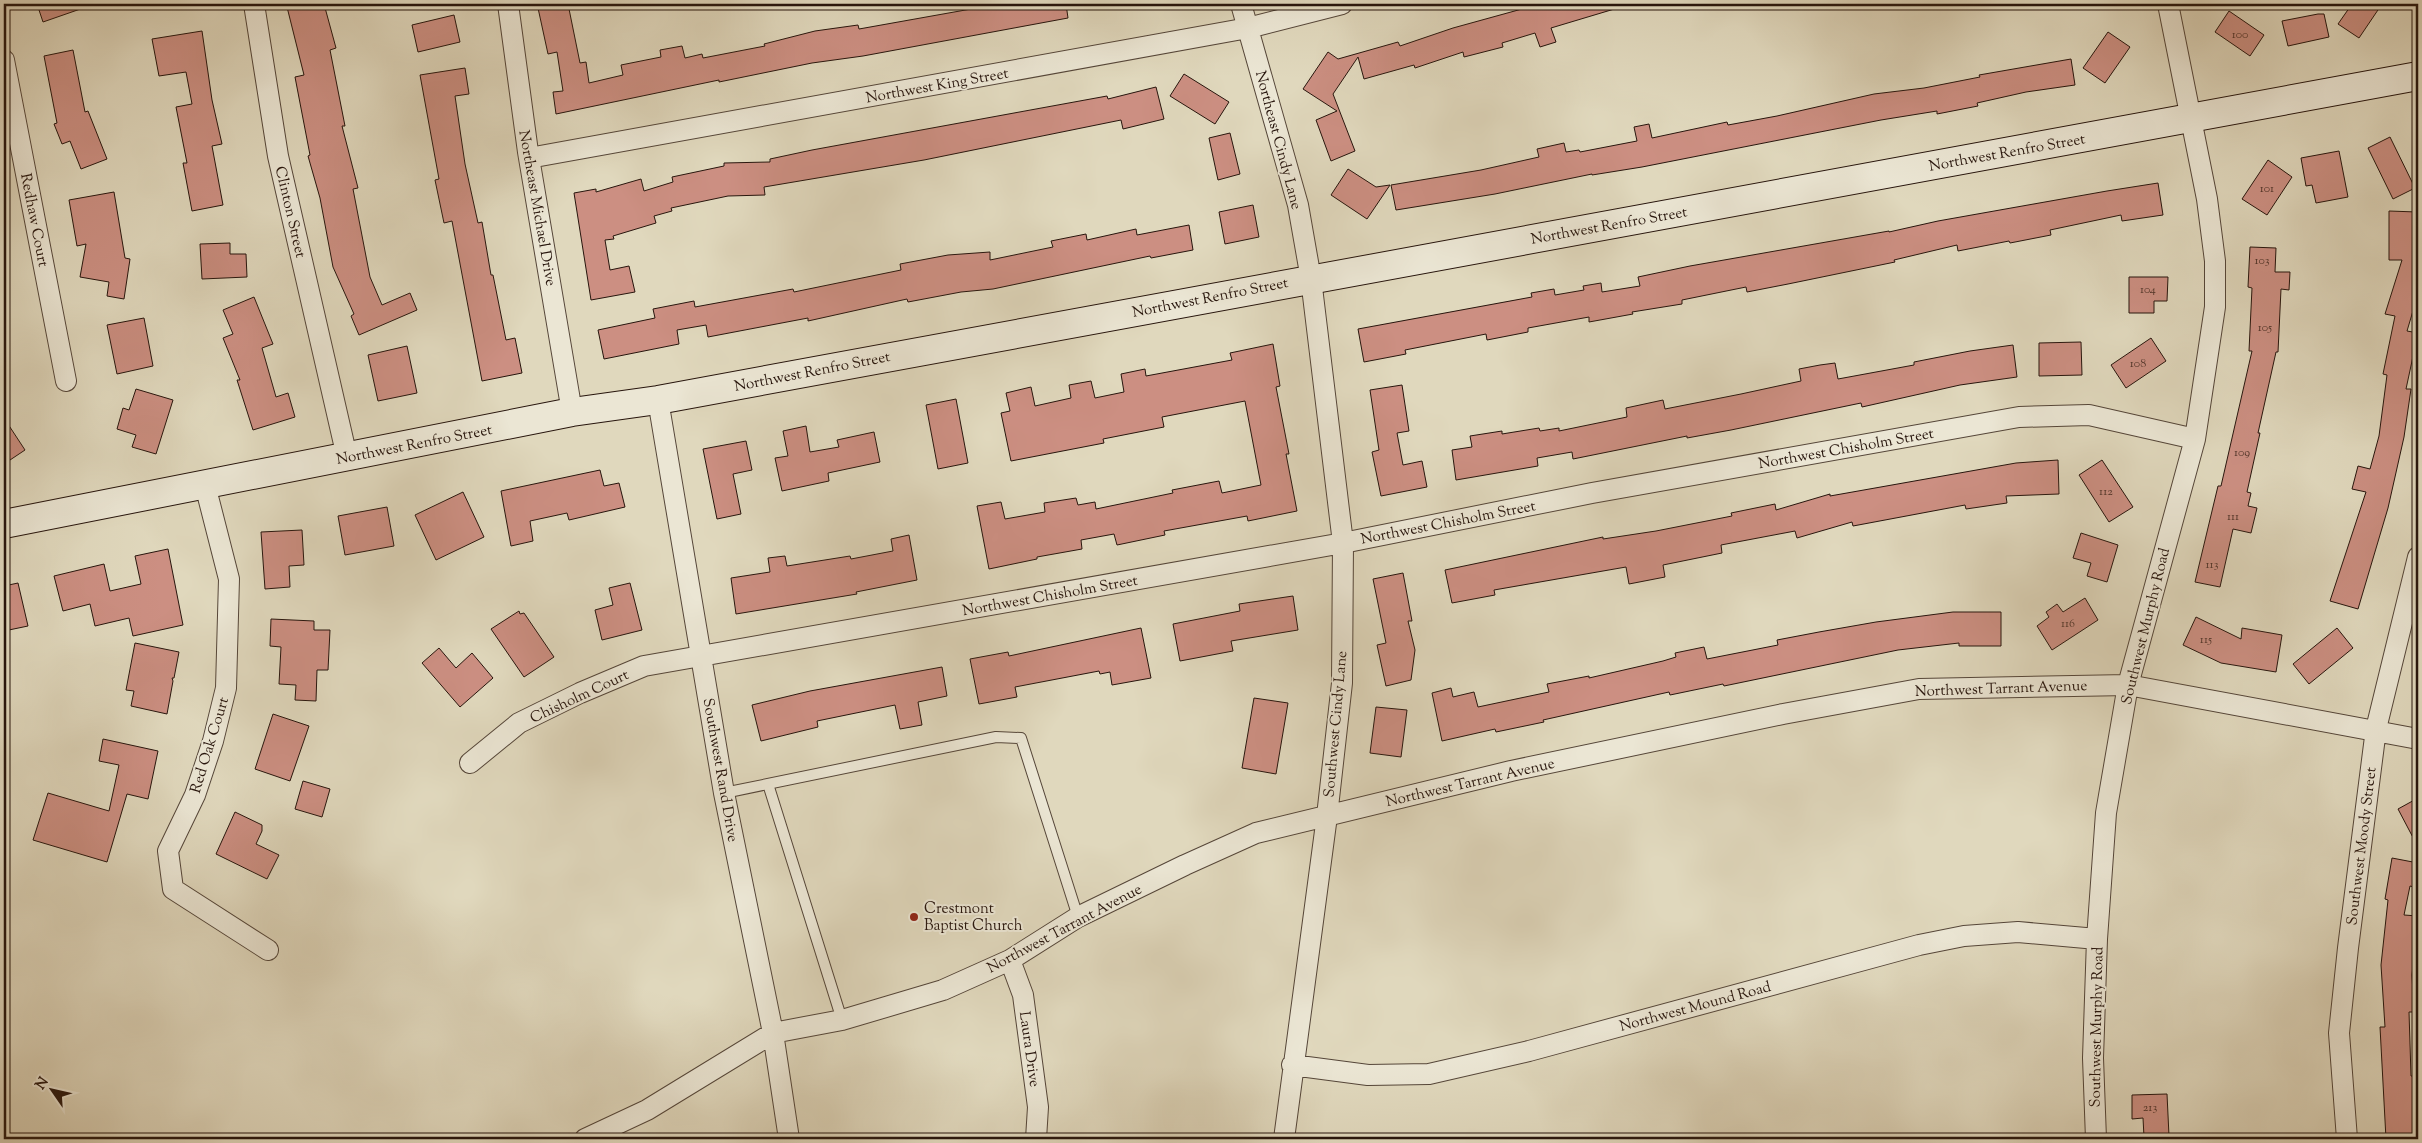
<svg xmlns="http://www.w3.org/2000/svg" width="2422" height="1143" font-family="'Sorts Mill Goudy',serif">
	<rect width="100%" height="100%" fill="#e0d8bd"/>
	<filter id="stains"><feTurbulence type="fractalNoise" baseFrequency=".004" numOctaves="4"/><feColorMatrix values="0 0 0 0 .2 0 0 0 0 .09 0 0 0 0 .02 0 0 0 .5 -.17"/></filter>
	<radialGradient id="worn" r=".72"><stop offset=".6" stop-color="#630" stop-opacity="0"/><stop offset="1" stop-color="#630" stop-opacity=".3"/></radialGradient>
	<path fill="#cc8f82" stroke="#27150d" d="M37,4H88L89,6L43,22Z
		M298,4H324L336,48L330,50L345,126H342L358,188L353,189L370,277L382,305L410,293L417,310L359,335L351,316L354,314L333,267L320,198L308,156L310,155L295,77L304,75L287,7Z
		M562,4H568L580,63L586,62L589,83L623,75L621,65L661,57L660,50L682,46L685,58L702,54L703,58L765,46L764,44L815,31L858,25L859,29L999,4H1066L1068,18L863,56L812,63L719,82V80L556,114L553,92L563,91L557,52L548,54L538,8Z
		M1540,4H1620L1621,7L1551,28L1556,42L1540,47L1535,33L1502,43L1503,47L1464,57L1463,52L1415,68L1414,65L1364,79L1358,57L1333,94L1355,151L1331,161L1316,120L1337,111L1303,89L1328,52L1338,59L1398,42L1400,46L1453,28Z
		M2352,4H2382L2359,38L2338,24Z
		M2229,11L2264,35L2250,56L2215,32Z
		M2318,14H2324L2329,37L2288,46L2282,21Z
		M454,15L460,42L418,52L412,25Z
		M202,31L212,100L222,144L212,146L223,205L192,211L183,163H187L176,107L192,104L186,72L159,76L152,39Z
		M2108,32L2130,47L2105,83L2083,68Z
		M73,50L85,112L88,111L107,159L81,169L70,141L62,144L54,124L57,123L44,56Z
		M2071,59L2075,85L2026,92L1977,103L1978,106L1937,114V111L1881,120L1642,167L1592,175V174L1495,194L1396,210L1391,185L1481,170L1539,157L1537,149L1564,143L1566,152L1579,150L1580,152L1637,141L1634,127L1649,124L1652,138L1727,122L1728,125L1777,116L1874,94L1924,88L1980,77L1979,75Z
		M465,68L469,94L455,96L465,164L478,223L482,222L491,275H493L506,340L515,338L522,373L482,381L452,221L444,223L435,180L439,179L420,75Z
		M1184,74L1229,102L1215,124L1170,96Z
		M1156,87L1164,119L1123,129L1121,120L924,160L764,187L765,195L728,196L671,208L672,211L654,216L656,223L613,236L614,239L605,240L610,270L629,266L635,292L591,300L574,193L596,189V192L641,179L644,191L673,182L672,177L724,166V163L770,162V159L812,150L1107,96L1108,99Z
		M1230,133L1240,174L1218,180L1209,138Z
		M2390,137L2415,188L2393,199L2368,148Z
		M2339,151L2348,197L2316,203L2312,185L2306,186L2301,158Z
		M2268,160L2292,177L2267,215L2242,199Z
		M1348,169L1376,187L1390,185L1367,219L1331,195Z
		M2158,183L2163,215L2122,221L2121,215L2050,230L2051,235L2010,243L2009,241L1958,251L1957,245L1894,260L1895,262L1788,284L1747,292L1746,287L1682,300V304L1632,312L1633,314L1589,322V317L1528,328V332L1487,340L1486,334L1405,350L1406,354L1364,362L1358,329L1532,297L1531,293L1554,289L1555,295L1584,290L1583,286L1601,283L1602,292L1640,286L1638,277L1690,266L1889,231V232L1938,221L2107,191Z
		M114,192L125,258L130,259L124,299L107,296L109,282L80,277L86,244L77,246L69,200Z
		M1253,205L1259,237L1225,244L1219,212Z
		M2389,211L2417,212L2418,294L2407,331L2418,333L2406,389H2411L2404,437L2388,508L2358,609L2330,601L2366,492L2352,489L2358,466L2370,469L2379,436L2387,375L2383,374L2395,316L2385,314L2402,260H2389Z
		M1189,225L1193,250L1151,258L1150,256L993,289L961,292L908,302L907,299L808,321V318L708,337L706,325L677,330L679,344L604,359L598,330L655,318L653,309L694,301L695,307L793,289L794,292L901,270L900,264L948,255L990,252V260L1053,247L1051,241L1086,234L1087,240L1136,229L1137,235Z
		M230,243V254H246L247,277L202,279L200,244Z
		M2250,247L2276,248L2275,272H2290L2289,290L2281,289L2278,352H2276L2258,433H2260L2247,492L2251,493L2248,506L2257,508L2251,533L2233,529L2220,587L2195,582L2218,486H2221L2252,351H2249L2252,288L2248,287Z
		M2129,277H2168L2167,301H2154V313H2129Z
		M254,297L273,344L262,348L276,397L288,393L295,417L253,430L237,380H240L223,338L233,334L223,310Z
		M144,318L153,366L117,374L107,325Z
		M2151,338L2166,361L2126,388L2111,365Z
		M2081,342L2082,375L2039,376V343Z
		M1273,344L1280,386L1276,387L1289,454H1286L1297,511L1248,521L1247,516L1164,531L1165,535L1117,545L1114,534L1081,540L1082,549L1037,557V559L989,569L977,506L1001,502L1005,519L1045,512L1044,503L1076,498L1078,505L1095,502L1096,509L1173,493L1172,490L1219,481L1222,493L1261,485L1245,401L1162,417L1164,427L1103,439L1104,443L1011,461L1001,413L1010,411L1006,393L1031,387L1035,406L1071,398L1069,385L1091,381L1095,398L1124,392L1121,374L1145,369L1146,376L1232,360L1230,353Z
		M2013,345L2017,377L1960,385L1862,407L1861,403L1731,430L1687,438V436L1573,459L1572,452L1537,458L1538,466L1456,480L1452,450L1472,447L1470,436L1502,431V434L1539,428L1540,431L1559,428V431L1627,417L1626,408L1663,400L1665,409L1741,394L1801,381L1799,369L1820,365L1835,363L1838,379L1914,365V362L1970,351Z
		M407,346L417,393L378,401L368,355Z
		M1402,385L1409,431L1397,433L1403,465L1422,461L1427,487L1381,496L1372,452L1379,450L1370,390Z
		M136,389L173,400L156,454L132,447L136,435L117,429L123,408L129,410Z
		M956,399L968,463L938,469L926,405Z
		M4,418L25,450L4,464Z
		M806,426L810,452L839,447L837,440L874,432L880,462L828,473L829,481L782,491L775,458L788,456L783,431Z
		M746,441L752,470L733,474L741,514L717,519L703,449Z
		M2058,460L2059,494L2006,496L2007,503L1966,509L1965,505L1853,526L1852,522L1797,538L1795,531L1721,545L1722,553L1663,565L1665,577L1629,584L1626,567L1494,590L1495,595L1452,603L1445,570L1603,537V539L1656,531L1732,516L1731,513L1775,504L1776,510L1830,494V496L2016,463Z
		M2102,460L2133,507L2109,522L2079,475Z
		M600,470L604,486L619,483L625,507L569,520L567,513L530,521L533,541L511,546L501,491Z
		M463,492L484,537L436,560L415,515Z
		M387,507L394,546L345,555L338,516Z
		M302,530L304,565L289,566L290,587L265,589L261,532Z
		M2081,533L2118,545L2107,582L2087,576L2091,563L2073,558Z
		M909,535L917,580L856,592L857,594L736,614L731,578L770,572L768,558L785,556L787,566L850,556L851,559L893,551L891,539Z
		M168,549L183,625L133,636L129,618L95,626L90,604L63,611L54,576L104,564L110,591L141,584L135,556Z
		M1403,573L1412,621H1408L1415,650L1411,680L1386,686L1377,645L1386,643L1373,579Z
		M18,583L28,626L4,631V586Z
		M630,583L642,630L602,640L595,610L613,605L609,588Z
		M1293,596L1298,630L1231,641L1233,651L1180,661L1173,624L1240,611L1239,604Z
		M2085,598L2098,620L2052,650L2037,626L2049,617L2046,612L2057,604L2063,612Z
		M519,611L520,614L524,613L554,657L524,677L491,629Z
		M1953,612H2001V646H1959V643L1898,650L1724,686L1723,684L1670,695L1669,692L1543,720L1544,722L1496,732L1495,729L1442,741L1432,693L1451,688L1453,697L1474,692L1478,707L1549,692L1547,684L1589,676V678L1663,661L1676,657L1675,653L1704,647L1707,659L1778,645L1777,640L1819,632L1876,622Z
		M2196,617L2241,639L2242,628L2282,635L2276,672L2221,663L2183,645Z
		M271,619L314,621V630H330L328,670H317L316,701L295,700L296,685L279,684L281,647L270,646Z
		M1141,628L1151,678L1112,685L1110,672L1100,674L1099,671L1015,687L1017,697L979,704L970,659L1008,652L1009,656Z
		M2337,628L2353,648L2309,684L2293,664Z
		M135,643L179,652L174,678H172L173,681L167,714L131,706L134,691L126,690Z
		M439,648L456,668L472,653L493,678L460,707L422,663Z
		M942,667L947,696L918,702L922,725L900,729L895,705L817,721L818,727L761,741L752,705L810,691Z
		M1254,698L1288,703L1276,774L1242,768Z
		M1376,707L1407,710L1401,757L1370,753Z
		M273,714L309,726L290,781L255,769Z
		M103,739L158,751L148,799L127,794L107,862L33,840L48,793L109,811L119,765L99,761Z
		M303,781L330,789L322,817L295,809Z
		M2418,798V847L2398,809Z
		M235,812L262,825V831L256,844L279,855L267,879L216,854Z
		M2392,858L2418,863V888L2410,886L2404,915L2418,916L2412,975L2414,1012H2409L2411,1076H2415L2418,1139H2386L2380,1027H2385L2381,965L2388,900L2385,899Z
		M2167,1094L2169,1136L2144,1137L2143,1118L2132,1119V1095Z"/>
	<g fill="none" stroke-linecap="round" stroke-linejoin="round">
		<g stroke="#554639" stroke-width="12">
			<path id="lane" d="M768,784L842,1020
				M724,793L996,737L1021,738L1078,917"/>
		</g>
		<g stroke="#554639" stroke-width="22">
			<path id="street" d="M254,4L278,156L347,457
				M508,4L528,152L572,412
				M1241,4L1298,205L1311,279L1343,543L1342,683L1327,816L1284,1139
				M4,60L66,381
				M529,158L1248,28L1342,4
				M658,400L724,793L773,1033L789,1139
				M205,485L229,579L226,688L213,741L195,795L168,851L173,889L268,950
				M470,763L519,723L580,693L644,666L1343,543L1592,493L2019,417L2089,415L2195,439
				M1010,960L1023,995L1038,1107L1036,1139
				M1292,1065L1368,1075L1429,1074L1529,1051L1919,945L1964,936L2018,932L2097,939
				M585,1139L647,1110L773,1033L842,1020L943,990L1010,960L1078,917L1185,865L1256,833L1511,771L1783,714L1919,689L2128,685L2418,739
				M2096,1139L2093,1058L2097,939L2106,813L2128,685L2195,439L2215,307V261L2207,199L2168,4
				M2347,1139L2339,1033L2348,948L2376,729L2418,557"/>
		</g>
		<g stroke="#27150d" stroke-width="30">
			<path id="secondary" d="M4,524L572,412L658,400L2418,76"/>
		</g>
		<use href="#lane" stroke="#ebe6d4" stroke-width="10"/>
		<use href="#street" stroke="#ebe6d4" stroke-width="20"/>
		<use href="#secondary" stroke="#ebe6d4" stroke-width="28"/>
	</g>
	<circle fill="#8f2418" stroke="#ebe6d4" stroke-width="2" cx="914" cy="917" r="5"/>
	<g text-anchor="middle" stroke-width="4" stroke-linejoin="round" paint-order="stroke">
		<g font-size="12" fill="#50342a">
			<text x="2240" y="38">100</text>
			<text x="2267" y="192">101</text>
			<text x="2262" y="264">103</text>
			<text x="2148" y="293">104</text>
			<text x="2265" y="331">105</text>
			<text x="2138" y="367">108</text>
			<text x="2242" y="456">109</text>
			<text x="2106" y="495">112</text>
			<text x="2233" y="520">111</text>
			<text x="2212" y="568">113</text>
			<text x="2068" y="627">116</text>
			<text x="2206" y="643">115</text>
			<text x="2150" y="1111">213</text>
		</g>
		<g font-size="15" fill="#27150d" stroke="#ebe6d4">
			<text transform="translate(937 85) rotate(-10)" y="5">Northwest King Street</text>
			<text transform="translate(1279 140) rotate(75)" y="5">Northeast Cindy Lane</text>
			<text transform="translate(2007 152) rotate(-10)" y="5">Northwest Renfro Street</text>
			<text transform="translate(538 208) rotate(80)" y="5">Northeast Michael Drive</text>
			<text transform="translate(291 212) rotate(77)" y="5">Clinton Street</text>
			<text transform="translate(35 220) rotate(79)" y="5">Redhaw Court</text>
			<text transform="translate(1609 225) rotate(-10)" y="5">Northwest Renfro Street</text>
			<text transform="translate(1210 297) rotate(-11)" y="5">Northwest Renfro Street</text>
			<text transform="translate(812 371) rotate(-11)" y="5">Northwest Renfro Street</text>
			<text transform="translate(414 444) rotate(-11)" y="5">Northwest Renfro Street</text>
			<text transform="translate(1846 448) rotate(-10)" y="5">Northwest Chisholm Street</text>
			<text transform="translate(1448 522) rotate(-11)" y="5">Northwest Chisholm Street</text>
			<text transform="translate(1050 595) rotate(-10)" y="5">Northwest Chisholm Street</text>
			<text transform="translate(2145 626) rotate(-76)" y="5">Southwest Murphy Road</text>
			<text transform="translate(2001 688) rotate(-2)" y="5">Northwest Tarrant Avenue</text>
			<text transform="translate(579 696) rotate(-25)" y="5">Chisholm Court</text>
			<text transform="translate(1335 724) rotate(-85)" y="5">Southwest Cindy Lane</text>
			<text transform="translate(209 745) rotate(-73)" y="5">Red Oak Court</text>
			<text transform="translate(721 770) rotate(80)" y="5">Southwest Rand Drive</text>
			<text transform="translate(1470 782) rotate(-13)" y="5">Northwest Tarrant Avenue</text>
			<text transform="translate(2361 846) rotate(-83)" y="5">Southwest Moody Street</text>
			<text transform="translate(1064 928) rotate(-28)" y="5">Northwest Tarrant Avenue</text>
			<text transform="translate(1695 1006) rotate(-15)" y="5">Northwest Mound Road</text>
			<text transform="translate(2096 1027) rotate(-89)" y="5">Southwest Murphy Road</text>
			<text transform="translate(1030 1049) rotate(82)" y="5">Laura Drive</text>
		</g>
		<g font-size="15" fill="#27150d" stroke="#ebe6d4" text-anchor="start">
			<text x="924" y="913">Crestmont<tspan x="924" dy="17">Baptist Church</tspan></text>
		</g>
	</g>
	<rect width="2422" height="1143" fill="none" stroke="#e0d8bd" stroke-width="20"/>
	<rect x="5" y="5" width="2412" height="1133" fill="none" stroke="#27150d" stroke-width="2.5"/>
	<rect x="10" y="10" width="2402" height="1123" fill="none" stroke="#27150d"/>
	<g transform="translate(52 1090) rotate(304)" stroke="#ebe6d4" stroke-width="4" paint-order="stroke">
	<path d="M0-4L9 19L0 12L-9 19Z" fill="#27150d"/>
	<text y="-8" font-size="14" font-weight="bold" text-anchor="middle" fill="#27150d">N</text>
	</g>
	<rect width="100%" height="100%" filter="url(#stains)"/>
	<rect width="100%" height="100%" fill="url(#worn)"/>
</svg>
